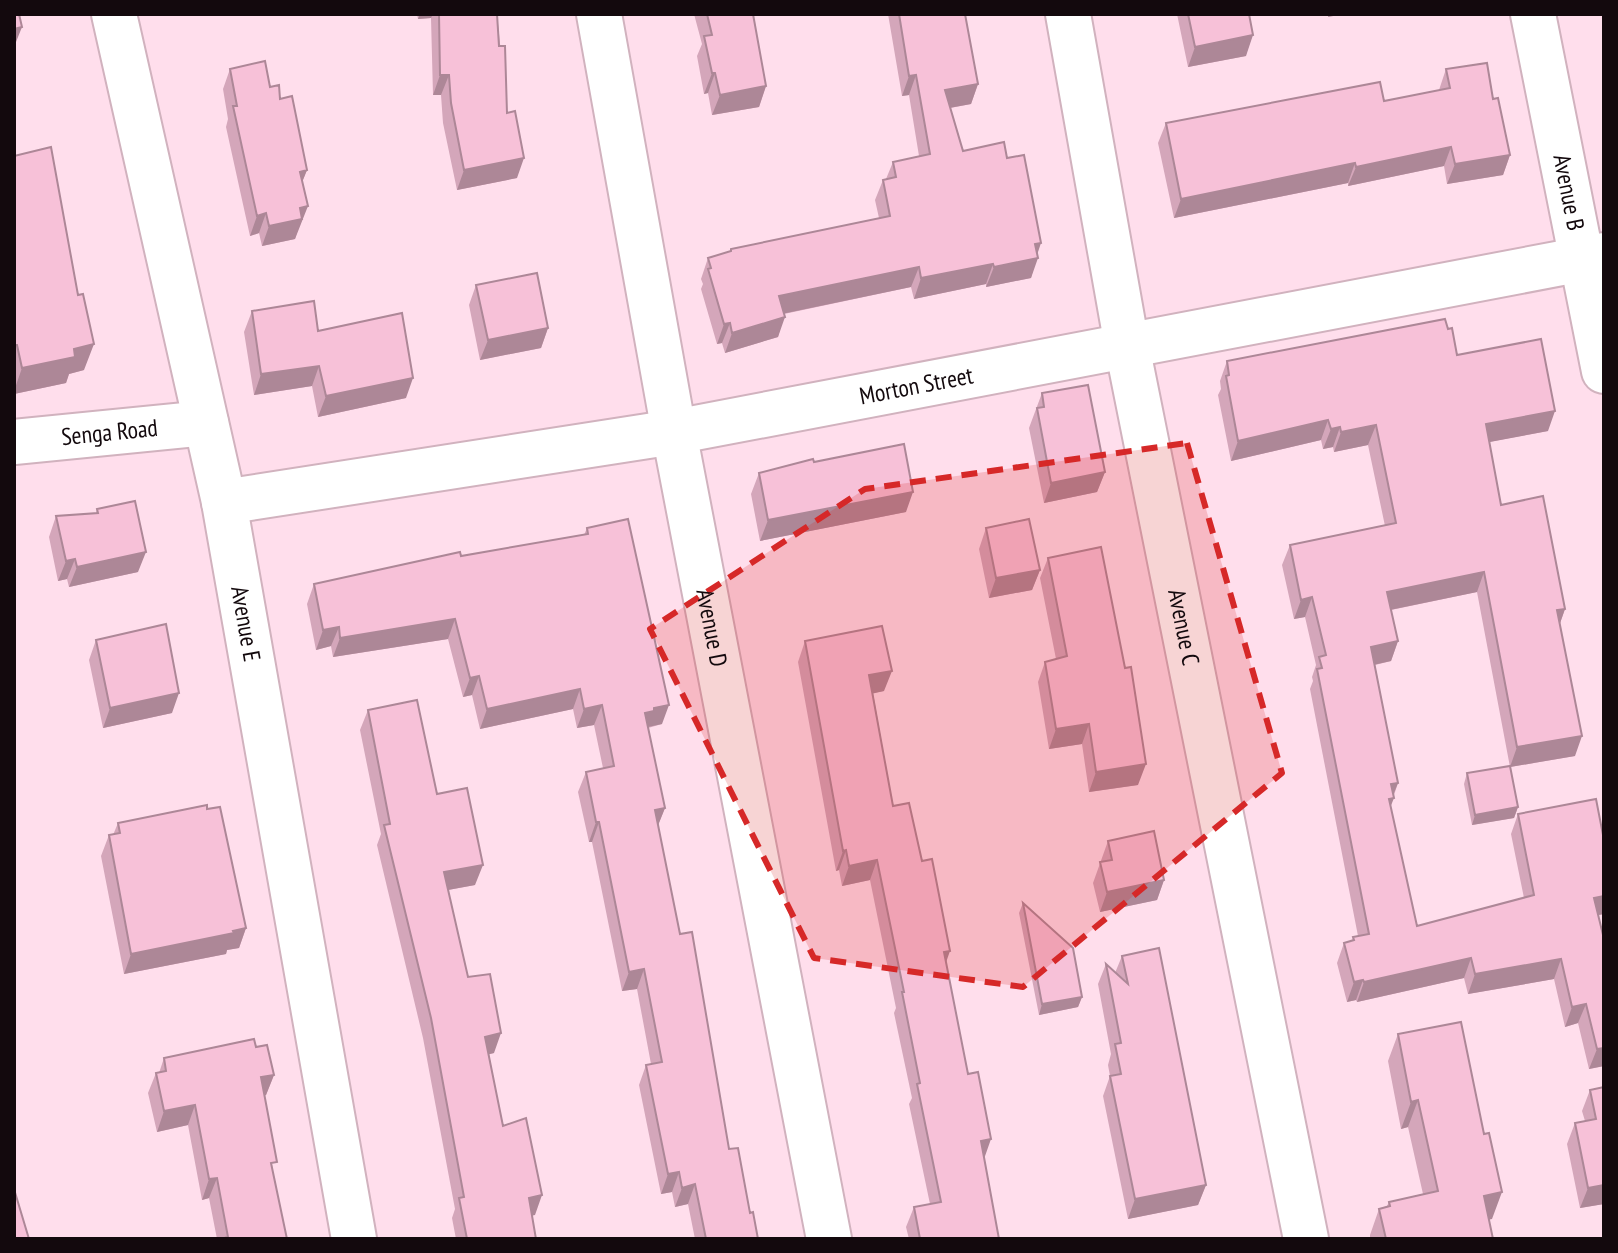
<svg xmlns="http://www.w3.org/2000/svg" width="1618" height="1253" font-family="'PT Sans Narrow',sans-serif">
	<rect width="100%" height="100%" fill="#ffdeec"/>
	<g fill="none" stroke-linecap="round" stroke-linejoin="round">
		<g stroke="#d1b2be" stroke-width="48">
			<g id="minor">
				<path id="s1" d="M114,14L224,502L354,1239"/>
				<path id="s2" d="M599,14L674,432L829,1239"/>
				<path id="s3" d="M1068,14L1127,346L1306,1239"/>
				<path id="s4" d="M1533,14L1604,371"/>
				<path id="s5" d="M14,442L206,423"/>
				<path id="s6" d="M224,502L674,432L1604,255"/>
			</g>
		</g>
		<use href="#minor" stroke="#fff" stroke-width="44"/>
	</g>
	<path fill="#d4a6ba" d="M417,14H497L507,113L517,178L457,190L443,123L441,95H433L431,18L418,19Z
		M694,14H753L766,86L759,107L712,115L708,93L704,94L697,56L702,44Z
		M888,14H965L978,84L971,104L950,108L963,151L1007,158L1037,255L1031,278L986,287V284L914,299L911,287L784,314L778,337L725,353L722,343L717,344L701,289L703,284L701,279L708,258L730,252L731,249L879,218L875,200L883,180L886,179L893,162L919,156L909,95L902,96Z
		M1177,14H1249L1246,56L1188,67Z
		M230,69L270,87L280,99L307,170L302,182L300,226H299L295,239L262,246L259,233L250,236L226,127L228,119L223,89Z
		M1446,69L1493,99L1510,155L1503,175L1447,184L1444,166L1348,186V183L1174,218L1158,143L1166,123L1384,101L1439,90Z
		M14,156L84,370L69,374L66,383L14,394Z
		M476,285L548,328L541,348L480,360L469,305Z
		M252,311L318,331L406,398L318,417L312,386L254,395L244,332Z
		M1448,329L1457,355L1548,431L1489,442L1501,505L1565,609L1560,623L1575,756L1510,767L1477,592L1391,610L1398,641L1391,661L1375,665L1398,783L1390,807L1417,926L1524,898L1511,834L1518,814L1604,840V914L1598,915L1604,939V1066L1589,1069L1578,1023L1565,1027L1554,979L1468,994L1464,978L1357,1002L1356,1000L1347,1002L1337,963L1344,943L1352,941L1353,937L1358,936L1310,689L1313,681L1312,677L1316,665L1305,617L1294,619L1282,565L1290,545L1385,526L1368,445L1334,452L1333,447L1323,449L1321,440L1231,461L1218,395L1221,389L1220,381L1227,361Z
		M1042,393L1105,472L1097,492L1044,503L1029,428Z
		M814,462L906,512L760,541L751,494L759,473Z
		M97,509L138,572L69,587L67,579L58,581L49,537L56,516L96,513Z
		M587,528L662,724L648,728L665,808L658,825L680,934L729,1149L758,1239H695L688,1204L675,1207L672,1192L661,1194L639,1085L646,1065L651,1064L637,989L622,991L592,842H589L578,792L586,772L603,768L594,725L577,728L573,709L480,729L472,695L463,697L448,639L333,657L331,646L316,650L307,604L314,584L584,535Z
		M986,528L1040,570L1032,590L989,598L979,549Z
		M1048,558L1138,785L1089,792L1082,744L1049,749L1038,682L1045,662L1056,659L1040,578Z
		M96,640L172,713L103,728L89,660Z
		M805,641L884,691L873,693L893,806L922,861L946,962L999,1239H909L906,1227L914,1207L930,1204L909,1104L912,1098L894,1013L896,1008L870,880L842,886L839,870L836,871L798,662Z
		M368,710L437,794L475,885L448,890L468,977L494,1053L489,1054L503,1126L535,1215H532L536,1239H456L452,1218L455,1209L423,1038L377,845L381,834L360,730Z
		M1467,773L1518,807L1514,818L1472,825L1464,784Z
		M118,823L246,928L239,948L227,950L226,954L124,974L101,856L109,835H113Z
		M1108,841L1164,880L1157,900L1100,912L1093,883Z
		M1023,903L1082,997L1078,1007L1039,1015L1019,913Z
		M1122,956L1206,1185L1198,1205L1128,1219L1103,1096L1110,1076L1108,1065L1111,1054L1098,984L1106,964L1115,973Z
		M1398,1034L1492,1219H1489L1493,1239H1370V1235L1379,1209L1387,1206L1389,1202L1423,1194L1408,1127L1401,1129L1388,1061Z
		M256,1047L274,1075L266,1095L264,1096L273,1173L287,1239H217L209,1198L202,1200L188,1125L157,1132L148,1093L156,1073H159L164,1058Z
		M1604,1087V1204L1580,1208L1567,1144L1575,1123L1585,1121L1582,1111L1590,1090Z"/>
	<path fill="#ad8797" d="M420,14H433L431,18L418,19Z
		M1329,14H1344L1328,17Z
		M22,27L14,47V48V29Z
		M1253,35L1246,56L1188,67L1195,47Z
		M712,73H715L708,93L704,94Z
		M440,75H449L441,95H433Z
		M916,75L909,95L902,96L909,76Z
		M978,84L971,104L938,110L945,90Z
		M766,86L759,107L712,115L720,95Z
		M1451,147L1444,166L1348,186L1356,167Z
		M1510,155L1503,175L1447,184L1455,164Z
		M524,158L517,178L457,190L464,170Z
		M1355,163L1348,183L1174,218L1181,199Z
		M307,170L299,190L300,172Z
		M308,206L295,239L262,246L269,226L300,208Z
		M266,213L259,233L250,236L257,216Z
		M1041,243L1036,258H1038L1031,278L986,287L994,267L1035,244Z
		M993,264L986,284L914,299L921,278Z
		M919,267L911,287L772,316L779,296Z
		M785,317L778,337L725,353L732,333Z
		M730,323L722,343L717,344L724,324Z
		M548,328L541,348L480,360L488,340Z
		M94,344L84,370L69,374L66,383L14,394V391L22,368L74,349Z
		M319,366L312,386L254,395L261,374Z
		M413,378L406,398L318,417L326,396Z
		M1555,411L1548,431L1479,444L1486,424Z
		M1328,420L1321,440L1231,461L1238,441Z
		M1376,425L1368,445L1334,452L1341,432Z
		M1340,427L1333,447L1323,449L1331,429Z
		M1105,472L1097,492L1044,503L1051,483Z
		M913,492L906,512L760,541L768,520Z
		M146,552L138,572L69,587L77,567Z
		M75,559L67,579L58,581L66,561Z
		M1040,570L1032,590L989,598L996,578Z
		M1484,572L1477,592L1380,612L1387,592Z
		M1312,597L1305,617L1294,619L1301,600Z
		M1565,609L1558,629L1557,610Z
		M455,619L448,639L333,657L340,638Z
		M339,627L331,646L316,650L323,630Z
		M1398,641L1391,661L1364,667L1371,647Z
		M892,671L884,691L862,696L869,675Z
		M479,676L472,695L463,697L470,678Z
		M580,689L573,709L480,729L487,709Z
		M179,693L172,713L103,728L110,708Z
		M602,705L594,725L577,728L584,709Z
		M669,705L662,724L648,727L645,713L654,708Z
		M1089,724L1082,744L1049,749L1056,729Z
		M1582,736L1575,756L1510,767L1517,747Z
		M1146,764L1138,785L1089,792L1096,772Z
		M1398,783L1392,798H1394L1386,818L1391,784Z
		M1518,807L1514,818L1472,825L1475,815Z
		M665,808L657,828L655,810Z
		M596,822H599L592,842H589Z
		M846,850L839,870L836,871L843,851Z
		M877,860L870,880L842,886L849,866Z
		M483,865L475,885L437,892L444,872Z
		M1164,880L1157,900L1100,912L1107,892Z
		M1604,896V914L1587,917L1594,898Z
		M246,928L239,948L227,950L226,954L124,974L131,954Z
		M950,951L943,971L944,952Z
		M1471,958L1464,978L1357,1002L1364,982Z
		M1561,959L1554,979L1468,994L1475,974Z
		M644,969L637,989L622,991L629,972Z
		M1363,980L1356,1000L1347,1002L1354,982Z
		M1082,997L1078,1007L1039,1015L1042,1004Z
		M1586,1004L1578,1023L1565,1027L1572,1007Z
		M501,1033L494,1053L478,1057L485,1037Z
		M1604,1048V1066L1589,1069L1597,1049Z
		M274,1075L266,1095L253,1098L261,1077Z
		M1418,1100L1408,1127L1401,1129L1411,1102Z
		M195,1105L188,1125L157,1132L164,1111Z
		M991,1139L984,1159L981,1141Z
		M679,1172L672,1192L661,1194L668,1174Z
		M217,1178L209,1198L202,1200L209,1179Z
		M695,1184L688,1204L675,1207L682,1188Z
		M1206,1185L1198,1205L1128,1219L1135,1199Z
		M1604,1185V1204L1580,1208L1588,1188Z
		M1502,1192L1492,1219L1474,1223L1484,1196Z
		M542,1195L535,1215L522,1218L529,1198Z"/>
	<path fill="#f7c1d8" stroke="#ad8797" stroke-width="2" d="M14,14H19L22,27L14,29Z
		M439,14H497L499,46H505L507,113L515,111L524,158L464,170L451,103L449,75H440Z
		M707,14H753L766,86L720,95L715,73H712L704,36L712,35Z
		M899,14H965L978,84L945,90L963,151L1004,142L1007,158L1024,155L1041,243L1035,244L1038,258L994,267L993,264L921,278L919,267L779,296L785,317L732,333L730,323L724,324L708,269L711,268L708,258L731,251V249L890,216L883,180L896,177L893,162L930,154L916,75L909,76Z
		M1188,14H1249L1253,35L1195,47Z
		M265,61L270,87L279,85L280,99L292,96L307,170L300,172L308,206L300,208L302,219L269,226L266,213L257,216L233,106H237L230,69Z
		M1487,63L1493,99L1498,98L1510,155L1455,164L1451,147L1356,167L1355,163L1181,199L1166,123L1380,82L1384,101L1450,88L1446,69Z
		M51,147L78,295L83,294L94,344L74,349L75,357L22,368L17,345H14V156Z
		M537,273L548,328L488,340L476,285Z
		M314,301L318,331L402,313L413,378L326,396L319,366L261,374L252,311Z
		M1445,319L1448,329L1452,328L1457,355L1541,339L1555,411L1486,424L1501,505L1543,496L1565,609L1557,610L1582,736L1517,747L1484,572L1387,592L1398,641L1371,647L1398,783L1391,784L1394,798L1389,799L1417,926L1534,895L1518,814L1596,799L1604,840V896L1594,898L1604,939V1048L1597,1049L1586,1004L1572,1007L1561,959L1475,974L1471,958L1364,982L1363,980L1354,982L1344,943L1354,940L1353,937L1369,934L1317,669L1322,668L1319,657L1326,655L1312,597L1301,600L1290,545L1396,523L1376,425L1341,432L1340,427L1331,429L1328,420L1238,441L1226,376L1229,375L1227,361Z
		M1088,385L1105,472L1051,483L1037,408L1044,407L1042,393Z
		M904,444L913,492L768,520L759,473L813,459L814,462Z
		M135,501L146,552L77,567L75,559L66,561L56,516L98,513L97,509Z
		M628,519L669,705L654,708V711L645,713L665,808L655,810L680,934L692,932L729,1149L738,1148L750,1213L753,1212L758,1239H706L695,1184L682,1188L679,1172L668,1174L646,1065L662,1062L644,969L629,972L599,822H596L586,772L614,766L602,705L584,709L580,689L487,709L479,676L470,678L455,619L340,638L339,627L323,630L314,584L460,552L461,556L588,534L587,528Z
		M1029,519L1040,570L996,578L986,528Z
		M1101,547L1125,668L1131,667L1146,764L1096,772L1089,724L1056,729L1045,662L1067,656L1048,558Z
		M166,624L179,693L110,708L96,640Z
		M882,626L892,671L869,675L893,806L909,803L922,861L932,859L950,951L944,952L968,1074L978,1072L991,1139L981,1141L999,1239H920L914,1207L941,1202L917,1084L920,1083L902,992H904L877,860L849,866L846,850L843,851L805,641Z
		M417,700L437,794L467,788L483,865L444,872L468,977L490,974L501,1033L485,1037L503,1126L526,1118L542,1195L529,1198L536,1239H467L459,1198L464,1197L431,1018L384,825L390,824L368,710Z
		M1510,766L1518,807L1475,815L1467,773Z
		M207,805V809L220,807L246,928L233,931L234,933L131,954L109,835L120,833L118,823Z
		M1154,831L1164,880L1107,892L1100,862L1112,860L1108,841Z
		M1023,903L1073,948L1082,997L1042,1004Z
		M1159,948L1206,1185L1135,1199L1110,1076L1121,1074L1115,1044L1121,1043L1106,964L1128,984L1122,956Z
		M1461,1022L1484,1134L1489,1133L1502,1192L1484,1196L1493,1239H1386L1379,1209L1390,1206L1389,1202L1438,1191L1418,1100L1411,1102L1398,1034Z
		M254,1039L256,1047L267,1045L274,1075L261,1077L277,1162L271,1163L287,1239H221L228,1237L217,1178L209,1179L195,1105L164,1111L156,1073L166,1071L164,1058Z
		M1604,1087V1185L1588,1188L1575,1123L1596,1119L1590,1090Z
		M14,1189L29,1239H14Z"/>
	<path fill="#d62828" fill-opacity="0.2" stroke="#d62828" stroke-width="6" stroke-dasharray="16 10" stroke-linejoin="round" d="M1187,443L1282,773L1023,987L814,958L650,629L865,489Z"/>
	<g text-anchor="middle" stroke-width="6" stroke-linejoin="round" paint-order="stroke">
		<g font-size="24" fill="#13090d" stroke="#fff2f7">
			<text dy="8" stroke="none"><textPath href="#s4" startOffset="182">Avenue B</textPath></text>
			<text dy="8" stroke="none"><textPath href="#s6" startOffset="702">Morton Street</textPath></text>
			<text dy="8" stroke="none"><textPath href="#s5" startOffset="96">Senga Road</textPath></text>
			<text dy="8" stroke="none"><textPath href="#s1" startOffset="624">Avenue E</textPath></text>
			<text dy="8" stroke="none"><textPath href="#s2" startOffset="624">Avenue D</textPath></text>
			<text dy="8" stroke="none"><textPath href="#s3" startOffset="624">Avenue C</textPath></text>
		</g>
	</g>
	<rect width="1618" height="1253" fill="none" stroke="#13090d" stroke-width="32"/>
</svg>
